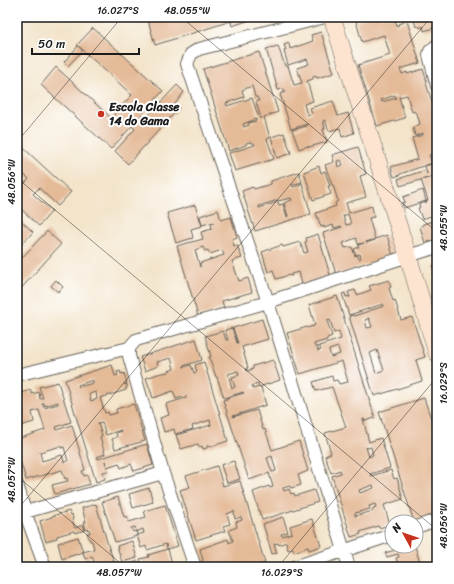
<svg xmlns="http://www.w3.org/2000/svg" width="454" height="584" font-family="Sriracha,sans-serif">
	<rect width="100%" height="100%" fill="#fff"/>
	<filter id="ink" filterUnits="userSpaceOnUse"><feTurbulence type="fractalNoise" baseFrequency=".025" numOctaves="2"/><feDisplacementMap in="SourceGraphic" scale="8" xChannelSelector="R" yChannelSelector="G"/><feConvolveMatrix kernelMatrix="1 2 1 2 8 2 1 2 1" color-interpolation-filters="sRGB"/></filter>
	<filter id="wash" filterUnits="userSpaceOnUse"><feTurbulence type="fractalNoise" baseFrequency=".012" numOctaves="4" result="noise"/><feDisplacementMap in="SourceGraphic" scale="16" xChannelSelector="R" yChannelSelector="G"/><feGaussianBlur stdDeviation="0.9" result="paint"/><feColorMatrix in="noise" values="0 0 0 0 0 0 0 0 0 0 0 0 0 0 0 0 0 1.4 0 .05"/><feComposite in="paint" operator="in"/></filter>
	<g filter="url(#wash)">
		<rect width="100%" height="100%" fill="#f3e4ca"/>
		<g id="blocks">
			<path fill="#e4ba97" fill-rule="evenodd" d="M158,17H249L250,20L232,26L231,22H232L231,21L155,45L148,20Z
				M369,17H394L397,26L399,25L398,24L407,21L420,63L400,69L402,74L407,72V74L423,69L427,82L426,83L437,118V121H435L437,129V153L429,155L432,163L400,174V175L394,177L391,167L418,159L412,138L423,135V133L415,136L413,127L420,124L417,114H416L414,111L412,112L407,95L399,97L405,118L377,126L358,65L390,55L384,35L362,42L356,21ZM395,95L396,98L382,102L381,100Z
				M413,17H437V27L424,31L423,26L420,28L419,26L416,27Z
				M93,28L163,91L141,115L145,119L177,85L184,92L175,104L179,108L128,164L115,151L135,129L132,126L111,149L41,85L56,67L111,118L132,95L77,45Z
				M321,32L334,73L317,78L316,76L313,77V79L307,81L313,101L304,104L307,115L312,113L310,108L333,101L338,116L348,113L354,133L342,137L340,128L329,131L325,120L323,121L325,129H323L327,142L309,147L308,146L299,149L292,130L307,126V124L291,129L280,94L285,92L284,89L278,90L266,49L278,46L285,66H288L294,85L302,83L297,68L309,64L307,59L288,65L284,51L286,50L284,45L289,43L290,49L313,41L311,35Z
				M78,46L83,50L68,66L64,62Z
				M259,52L278,112L264,117L270,138L267,139L274,159L235,171L229,153L255,145L254,143H252L251,142L246,143V145L229,151L203,69ZM252,86L255,97H257L259,101L256,102L261,118H259L252,98L227,106L226,103L244,97L242,90ZM256,119V121L248,123L249,125L244,127L243,124Z
				M284,133L291,153L277,158L276,155V154L271,137Z
				M17,142L71,192L58,206L39,188L33,194L52,211L39,226L20,208L17,211V179L23,185L29,179L17,168Z
				M358,147L366,174L360,176L366,197L346,203L349,213L372,206L374,217L369,218L375,239L366,242V243L375,240V239L387,235L393,256L336,274L323,233L342,227L341,226L334,228L333,225L324,228V226L321,227L316,213L336,206L335,203L338,201L333,185H332L325,165L334,162L332,155ZM341,160L343,165L338,167L337,161ZM348,214L351,224L346,225L343,216ZM356,238L358,244L364,243L358,245L359,247L354,249L356,255L360,254L361,258L359,259L358,256L357,255L355,256L352,247L345,248L343,243Z
				M437,157V175L400,186L398,179L426,170L427,174L425,166L435,163L434,158Z
				M319,166L321,173L325,171L330,186H328L331,194L313,200L304,172Z
				M299,172L302,182L292,185L293,187L300,185V183H302L311,214L255,231L242,191L253,187L254,189L271,184V181ZM291,198L292,200L284,203L288,216L287,217L283,204L279,205L278,202L259,208V206L278,200V201Z
				M437,176V214L422,219L418,208L420,207L419,204L427,202L426,201L428,200L421,180Z
				M423,190L426,201L404,208L402,203L405,202L403,197Z
				M195,205L202,226L191,229L193,238L176,243L167,213Z
				M218,210L221,220L231,217L237,237L232,239L234,246L237,245L242,258L232,261L239,281L248,278L252,292L222,301L224,308L198,316L177,246L203,239L201,232L212,229L211,224L214,223V222L202,225L200,216ZM203,247L205,251L208,250L210,254L222,250L224,255L200,263V267L195,250Z
				M17,217L33,232L20,246L17,243Z
				M437,220V239L425,243L420,227L422,226L423,224Z
				M47,231L61,244L17,293V263Z
				M318,234L330,275L302,284L299,272L291,274L292,276H290L289,275L276,279L273,270L268,272L262,252L282,245L283,247L300,242L304,253L308,252L305,242L307,241L306,238Z
				M437,264V278L433,266Z
				M56,280L63,287L58,292L51,286Z
				M389,280L391,287L389,288L393,301L395,300L401,320L412,317L425,357L416,360L422,381L388,392L374,396L349,316L354,315V316L384,306L383,304L349,315L342,294L345,293L346,297L348,296V297H350L348,292L355,290L357,295L371,290L369,286ZM369,318L372,327L367,328L365,320ZM377,350L384,370L376,373L370,353Z
				M337,296L375,418L365,421L364,419H363L369,442L381,438L390,468L370,474L371,476L391,470L394,479L397,478L403,499L384,505L390,525L379,528L378,526L360,532L361,534L351,537L332,476L341,473L340,470L331,473L325,456L331,453L325,433L346,427L332,387L316,391L313,382L332,376L333,381L337,380L339,384L348,382L342,361L300,374L287,333L307,327L308,328L312,326V327L314,326V325H315L309,305ZM330,320L334,333L339,331L341,339L319,346L321,350L318,351L317,346L315,347L314,344L327,340V338L332,336L327,321ZM338,347L340,354L331,357L329,350ZM366,447L367,448L371,447L373,455L369,457ZM373,485L374,488L360,493L359,490ZM375,504L376,507L373,508V511L355,516V513L370,509L369,506Z
				M262,319L268,339L242,347L248,368H246L247,371L253,369V366L273,360L280,380L259,387L258,383L252,385L253,389L259,387V388L261,387L266,405L233,416V417L257,410L263,430L265,429L272,450L299,441L308,471L298,475L301,485L291,488L290,486L283,488L284,491L289,489L291,494L294,493L295,496L314,490L318,502L262,520L253,492L269,486L270,488L273,487L269,473L249,480L223,400L227,399V398L244,393L243,392L224,398L217,377H216L209,357H211L205,336L223,331L226,340H228L225,330L232,328L237,343H238L233,328ZM238,371L239,375L232,377L235,387L232,388L228,374ZM272,456L276,471L272,472L267,458Z
				M196,339L202,360L183,366L184,367L191,365L194,373L197,372L195,365L204,362L228,441L209,447L208,445L207,446V448L203,449L202,446L199,447L198,444L181,449L176,435L211,425L210,420L192,426L193,429L175,434L174,429L164,432L160,418L169,415L166,404L186,398V396L176,399L173,391L153,398L146,378L158,374L168,372V371L174,369L171,358L157,362L158,366L145,371L140,357Z
				M112,365L115,376L118,375L117,372L120,371L121,374L124,373L127,383L124,384L125,385L127,384V388H126V390L100,398L105,413L108,412L109,415L117,413L116,409L134,404L145,441L115,449L112,439L117,437L116,433L121,431V430L106,435L102,422L98,423L102,436L100,437L105,454L97,457L98,459L147,444L153,465L134,471L131,464L121,468L119,463L107,467L105,461L108,471L103,472L105,479L96,482L65,380ZM93,380V383L79,387L78,385ZM96,392L97,399L91,401L89,394Z
				M58,382L71,422L56,427L57,430L72,425L85,470L82,471L84,476L87,475L90,484L55,494L52,485L68,481L67,478L65,479L62,470L26,480L17,450V439L45,430L39,410L32,412L34,422L17,427V394L31,390L32,394L39,392L40,399L43,398L39,387ZM58,402V404L44,408L42,404L44,403L45,406ZM61,446V448L64,447L68,461L64,462L62,455L42,461L40,452Z
				M424,398L437,436V515L416,521H414L413,519L379,412Z
				M234,461L240,479L227,483L221,465Z
				M217,466L223,486L240,481L265,563L254,567H248V566L245,567H204L202,561L203,560L200,549L228,539L229,543L233,541L229,530L237,527L236,522L242,520L241,517L235,519L234,513H235L234,511L227,514L230,524L223,526L225,531L196,540L180,490L190,487L186,476Z
				M149,488L153,502L133,508L129,494Z
				M118,497L124,517L127,516L129,522L146,517L144,511L165,505L178,546L167,549L166,544L147,550L146,546L141,548L137,535L144,533L143,529L136,532L135,527L131,528L133,532L136,531L137,536L115,542L102,502Z
				M96,504L108,545L116,567H82L81,564L90,562V563L94,562L92,556L85,559L83,552L94,549L92,541H90L87,533H90L89,529L86,530L84,523L86,522L82,508Z
				M69,511L71,515L72,514L73,519L72,520L75,528L83,525L85,530L75,533L74,531L57,536V538L46,542L40,521L52,517V516Z
				M283,517L288,532L281,534L282,536L292,533L290,526L312,519L321,546L309,550L308,547L294,552L293,548L288,550L286,542L279,545L278,543L274,544L277,553L272,554L263,524Z
				M78,537L83,552L62,559L58,543Z
				M132,541L137,558L122,562L117,546Z
				M409,546H415L421,567H409V566H407L408,567H399L396,558L399,557L398,554L387,557L385,553Z
				M168,549L173,567H143L140,559L149,557L148,555Z
				M138,561L140,567H121Z"/>
		</g>
	</g>
	<g filter="url(#ink)">
		<use href="#blocks" fill-opacity="0" stroke="#676259" stroke-width="1"/>
		<g fill="none" stroke-linecap="round" stroke-linejoin="round">
			<g stroke="#676259" stroke-width="14">
				<path id="street" d="M325,17L199,49L191,54L187,64L268,302L349,567
					M437,45L430,51L429,55L437,86
					M129,348V356L163,473L195,567
					M17,375L129,348L136,340L268,302L408,256L437,247
					M17,484L25,512L45,567
					M25,512L163,473
					M416,527L437,520
					M294,567L392,535"/>
			</g>
			<g stroke="#676259" stroke-width="18">
				<path id="secondary" d="M332,17L408,256L437,353"/>
			</g>
			<use href="#street" stroke="#fff" stroke-width="12"/>
			<use href="#secondary" stroke="#fde4d1" stroke-width="17"/>
		</g>
	</g>
	<path fill="none" stroke="#1c1c1c" stroke-width="1" stroke-opacity="0.45" d="M181,17L437,232M17,142L122,17M17,178L437,530M17,476L125,567M17,510L431,17M278,567L437,377"/>
	<circle fill="#c8321e" stroke="#fff" stroke-width="1.5" cx="101" cy="114" r="4"/>
	<g text-anchor="middle" stroke-width="4" stroke-linejoin="round" paint-order="stroke">
		<g font-size="12" font-weight="bold" fill="#1c1c1c" stroke="#fff" text-anchor="start">
			<text x="109" y="111">Escola Classe<tspan x="109" dy="14">14 do Gama</tspan></text>
		</g>
	</g>
	<rect width="454" height="584" fill="none" stroke="#fff" stroke-width="44"/>
	<g transform="translate(404 534) rotate(310)"><circle r="19" fill="#ffffff" stroke="#a4a4a4"/>
	<path d="M0-3L7 15L0 10L-7 15Z" fill="#c8321e"/>
	<text y="-6" font-size="11" font-weight="bold" text-anchor="middle" fill="#1c1c1c">N</text>
	</g>
	<path d="M32 48v6h107v-6" fill="none" stroke="#1c1c1c" stroke-width="2"/>
	<text x="38" y="48" font-size="12" fill="#1c1c1c" stroke="#ffffff" stroke-width="3" paint-order="stroke">50 m</text>
	<rect x="22" y="22" width="410" height="540" fill="none" stroke="#1c1c1c" stroke-width="1.5"/>
	<g font-size="10" text-anchor="middle" fill="#1c1c1c">
		<text x="118" y="14">16.027°S</text>
		<text x="187" y="14">48.055°W</text>
		<text transform="translate(11 182) rotate(-90)" y="4">48.056°W</text>
		<text transform="translate(443 228) rotate(-90)" y="4">48.055°W</text>
		<text transform="translate(443 383) rotate(-90)" y="4">16.029°S</text>
		<text transform="translate(11 480) rotate(-90)" y="4">48.057°W</text>
		<text transform="translate(443 526) rotate(-90)" y="4">48.056°W</text>
		<text x="119" y="576">48.057°W</text>
		<text x="282" y="576">16.029°S</text>
	</g>
</svg>
